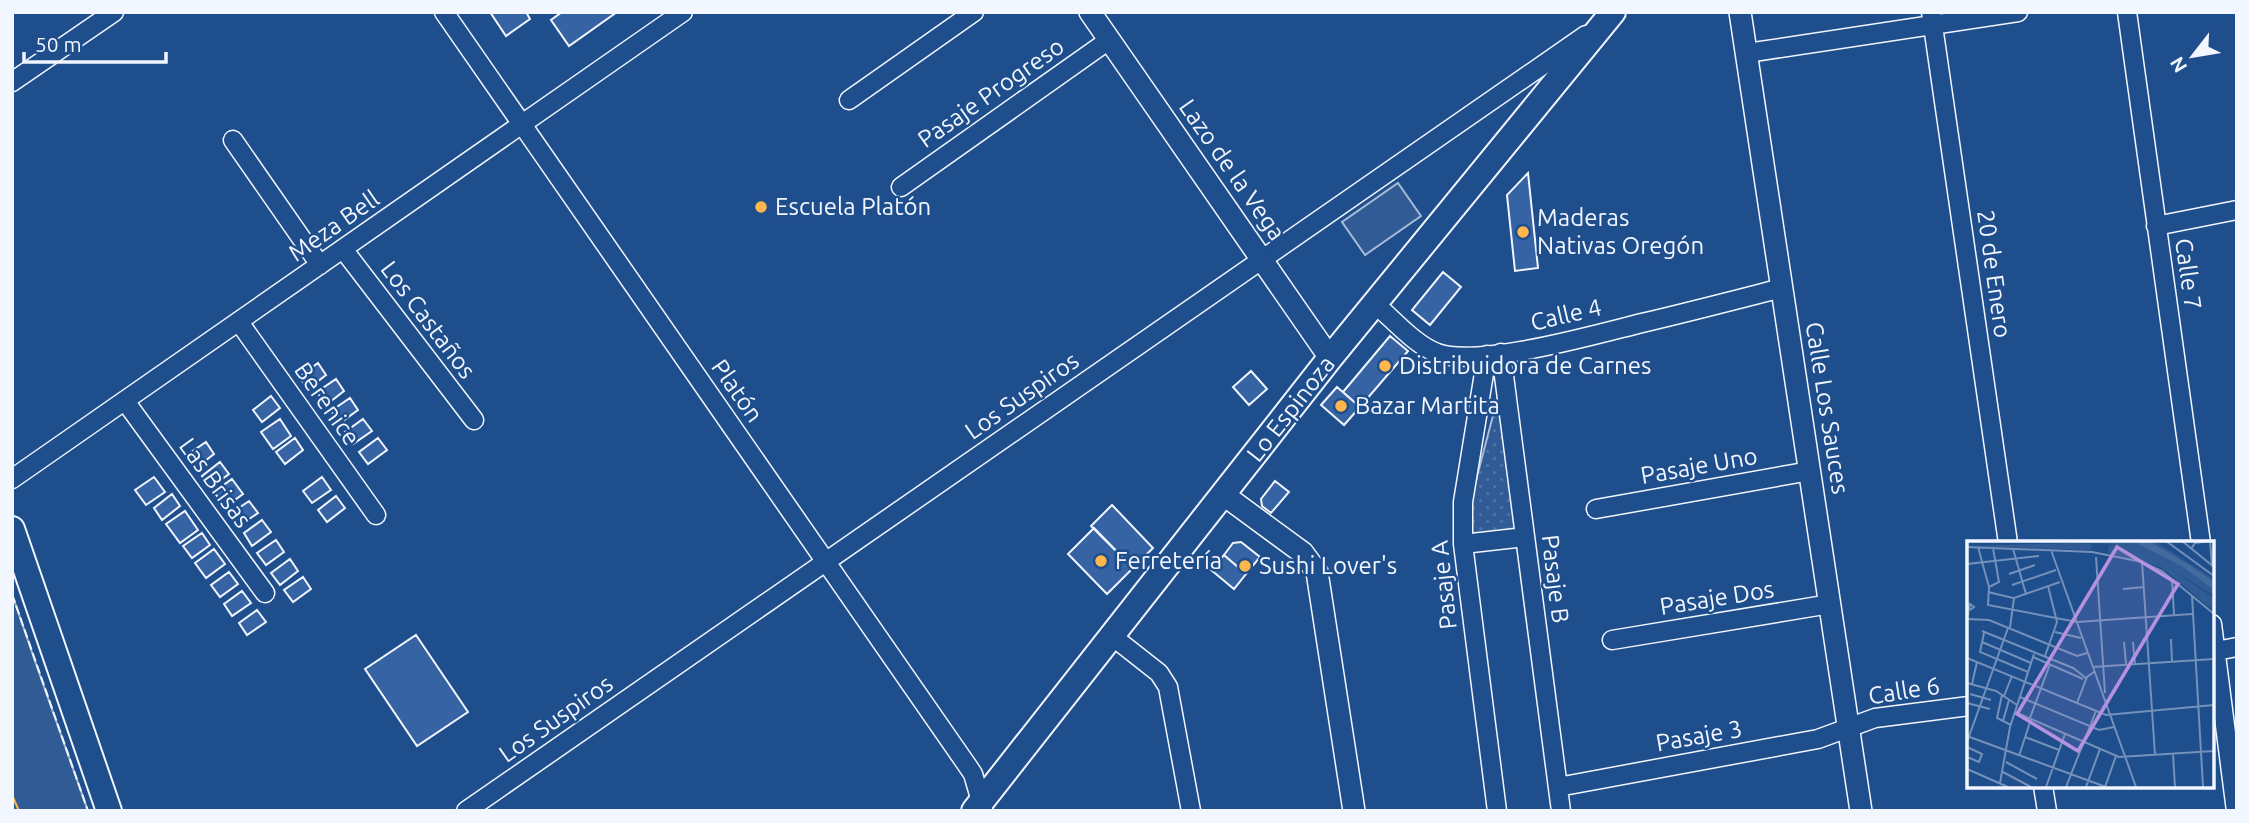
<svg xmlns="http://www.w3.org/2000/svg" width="2249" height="823" font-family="Ubuntu,sans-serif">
	<defs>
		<pattern id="grass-dots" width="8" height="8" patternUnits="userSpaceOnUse" patternTransform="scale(1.75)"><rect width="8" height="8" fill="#305b95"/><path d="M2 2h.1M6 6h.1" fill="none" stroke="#4e73a5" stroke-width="1.8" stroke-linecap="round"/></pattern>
	</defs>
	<rect width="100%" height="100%" fill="#1f4e8c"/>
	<path fill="url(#grass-dots)" stroke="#a8bbd7" stroke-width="2" d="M1501,385L1518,530L1471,535L1469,507Z"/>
	<path fill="#305b95" stroke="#a8bbd7" stroke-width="2" d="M1398,183L1421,216L1365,255L1342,222Z
		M12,594L36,664L88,811H12Z"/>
	<path fill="#3563a3" stroke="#f2f6ff" stroke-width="2" d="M490,12H526L530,19L506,36Z
		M562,12H617L569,46L551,20Z
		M1528,173L1538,268L1515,271L1507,195Z
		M1443,272L1461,287L1430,325L1412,310Z
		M1390,336L1408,351L1360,407L1343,392Z
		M318,363L326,375L308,389L299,377Z
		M1251,371L1267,389L1249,405L1233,387Z
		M336,379L344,391L326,405L317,392Z
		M1337,387L1360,407L1344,425L1321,405Z
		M271,396L280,408L262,422L253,410Z
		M350,398L358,410L340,423L331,411Z
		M280,419L291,436L273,449L261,432Z
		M363,419L372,431L353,444L345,432Z
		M295,438L303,450L285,464L276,452Z
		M378,438L387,450L368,464L359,452Z
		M206,442L214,454L196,468L187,455Z
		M220,462L229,474L210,488L202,476Z
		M154,477L165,492L146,505L135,490Z
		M322,477L331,490L312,503L303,491Z
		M232,479L243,494L225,507L214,492Z
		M1275,481L1289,492L1271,513L1262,506L1261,499Z
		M172,494L180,506L162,520L154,508Z
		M336,496L345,508L327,522L318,510Z
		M249,501L258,513L239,526L230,514Z
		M1112,505L1153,548L1133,568L1091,526Z
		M185,511L198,530L180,543L166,524Z
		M262,520L271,532L252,546L244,533Z
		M1094,528L1133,568L1107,594L1068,554Z
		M202,533L210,545L192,558L183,546Z
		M276,540L284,552L266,565L257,553Z
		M1241,542L1260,557L1246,574L1224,555L1233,543Z
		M214,549L225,564L206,578L195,563Z
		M1224,555L1246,574L1234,589L1211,570Z
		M290,559L298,571L280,585L271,573Z
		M229,572L238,584L220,597L211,585Z
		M303,577L311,589L293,602L284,590Z
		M242,591L251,603L232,616L224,604Z
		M257,610L266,622L247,635L239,623Z
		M416,635L468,712L417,746L365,669Z"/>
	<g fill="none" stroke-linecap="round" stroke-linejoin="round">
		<g stroke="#f2f6ff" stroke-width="21">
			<path id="minor" d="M444,12L969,768L973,774L983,808
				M1931,12L2008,543
				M2127,12L2201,543
				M1747,53L2018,12
				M12,82L114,12
				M849,100L974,12
				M233,140L320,265
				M901,187L1109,40
				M2156,226L2237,210
				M343,249L474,420
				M1375,304C1394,320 1414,344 1437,353C1479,368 1597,334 1642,323C1689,312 1735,300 1782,288
				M239,322L376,515
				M1501,353L1561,811
				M1487,355L1463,502V544L1497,811
				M125,401L265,593
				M12,479L683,12
				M1596,509L1810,471
				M1463,544L1525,537
				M2212,624L2236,811
				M1112,636L1159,673L1168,687L1191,811
				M1612,640L1830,604
				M2216,651L2237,647
				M2043,786L2047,811
				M1558,787L1818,739L1875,718L1969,706
				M466,811L1586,35"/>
		</g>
		<g stroke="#f2f6ff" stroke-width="24">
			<path id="tertiary" d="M1090,12L1330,358
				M1740,12L1861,811
				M1224,495L1303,553L1317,572L1354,811"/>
		</g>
		<g stroke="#f2f6ff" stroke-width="28">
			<path id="secondary" d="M12,529L109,811
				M974,811L1330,358L1613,12"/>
		</g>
		<use href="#minor" stroke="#1f4e8c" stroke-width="18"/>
		<use href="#tertiary" stroke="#1f4e8c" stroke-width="21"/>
		<use href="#secondary" stroke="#1f4e8c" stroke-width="24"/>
		<path stroke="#f2f6ff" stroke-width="2" stroke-dasharray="9 3.5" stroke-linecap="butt" d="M12,594L88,811"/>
		<path stroke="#ffb74d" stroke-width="2" stroke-dasharray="24 5 3.5 5" stroke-linecap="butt" d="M12,795L19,811"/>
	</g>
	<g fill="#ffb74d" stroke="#1f4e8c" stroke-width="2.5">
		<circle cx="761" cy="207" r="7"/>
		<circle cx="1523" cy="232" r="7"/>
		<circle cx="1385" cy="366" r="7"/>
		<circle cx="1341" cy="406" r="7"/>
		<circle cx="1101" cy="561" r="7"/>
		<circle cx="1245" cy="566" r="7"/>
	</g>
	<g text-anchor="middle" stroke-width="5" stroke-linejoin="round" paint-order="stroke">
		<g font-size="24" fill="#f2f6ff" stroke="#1f4e8c">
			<text transform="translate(991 93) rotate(-35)" y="8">Pasaje Progreso</text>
			<text transform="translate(1232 170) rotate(55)" y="8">Lazo de la Vega</text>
			<text transform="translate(334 226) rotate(-35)" y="8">Meza Bell</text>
			<text transform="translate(1994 274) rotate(82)" y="8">20 de Enero</text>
			<text transform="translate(2188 274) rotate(82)" y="8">Calle 7</text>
			<text transform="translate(1566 315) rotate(-13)" y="8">Calle 4</text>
			<text transform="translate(428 320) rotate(53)" y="8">Los Castaños</text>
			<text transform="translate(737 391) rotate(55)" y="8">Platón</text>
			<text transform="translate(1022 396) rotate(-35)" y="8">Los Suspiros</text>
			<text transform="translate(327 404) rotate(55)" y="8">Berenice</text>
			<text transform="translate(1827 408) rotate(81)" y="8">Calle Los Sauces</text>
			<text transform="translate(1291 409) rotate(-52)" y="8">Lo Espinoza</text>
			<text transform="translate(1699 466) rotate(-10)" y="8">Pasaje Uno</text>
			<text transform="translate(215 483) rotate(54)" y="8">Las Brisas</text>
			<text transform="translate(1555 579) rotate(83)" y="8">Pasaje B</text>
			<text transform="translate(1444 585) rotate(-96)" y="8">Pasaje A</text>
			<text transform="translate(1717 598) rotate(-9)" y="8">Pasaje Dos</text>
			<text transform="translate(1904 691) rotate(-9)" y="8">Calle 6</text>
			<text transform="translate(556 719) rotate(-35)" y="8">Los Suspiros</text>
			<text transform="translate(1699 736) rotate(-10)" y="8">Pasaje 3</text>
		</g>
		<g font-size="24" fill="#f2f6ff" stroke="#1f4e8c" text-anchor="start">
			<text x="775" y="215">Escuela Platón</text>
			<text x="1537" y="226">Maderas<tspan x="1537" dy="28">Nativas Oregón</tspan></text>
			<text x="1399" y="374">Distribuidora de Carnes</text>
			<text x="1355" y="414">Bazar Martita</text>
			<text x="1115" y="569">Ferretería</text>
			<text x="1259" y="574">Sushi Lover's</text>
		</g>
	</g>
	<g transform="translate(1967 541)">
		<rect width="247" height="247" fill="#1f4e8c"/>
		<path d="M0,0H187L247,38V55L202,26L247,57V70L194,26L141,12L142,4L151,3L105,2L125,3L124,9L0,5L104,2Z" fill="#305b95"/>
		<path d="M166,0H181L221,23L247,41V49L216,26Z" fill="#446ba0"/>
		<path fill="none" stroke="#7391ba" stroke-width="2" d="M199,0L247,35M215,0L247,26M243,0L245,24M0,6L125,11L175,21L195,30L247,73M11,6L22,46M46,8L59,53M224,8L228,2L243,0M84,9L169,246M129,16L138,152M175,21L188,214M0,23L72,15M42,33L68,24M205,38L207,74M45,44L89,29M22,46L21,64L110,81L225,73M22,46L32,41L26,7M156,48L177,46M21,51L46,57M225,55L236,246M0,77L3,63L7,66L3,69M0,78L22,79L110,115L120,112M43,87L47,57L93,41M15,90L106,127L119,137M88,91L114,97M17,92L13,111L61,131M204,98L205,121M15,101L64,122M157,101L159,123M166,101L168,123M78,115L90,81L81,45M66,116L116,138M0,117L139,174L247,164M125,126L247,118M0,142L29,150L50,164M5,143L10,121M3,153L24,159M35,154L30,177L44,184M37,155L45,135M53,156L132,189L147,186M0,162L23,168M110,162L120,136L127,131M48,171L152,216L247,210M63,177L83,123M36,180L42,159M0,195L139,246M58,196L92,209M0,201L41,87M0,206L15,213L12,221L0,216M206,213L208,246M52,215L64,178M39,221L70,238M0,228L41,246M36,231L64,246M33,242L43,186L67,113M79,246L98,193M99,246L129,170M119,246L133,208M138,246L149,215"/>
		<path fill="#b691df" fill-opacity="0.15" stroke="#b691df" stroke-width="3.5" d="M150,6L211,43L111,210L50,173Z"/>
		<rect width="247" height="247" fill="none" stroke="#f2f6ff" stroke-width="3.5"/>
	</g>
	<rect width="2249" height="823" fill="none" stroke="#f2f6ff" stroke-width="28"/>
	<g transform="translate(2193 56) rotate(239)" stroke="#1f4e8c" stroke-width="5" paint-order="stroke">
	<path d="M0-5L12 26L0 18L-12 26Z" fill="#f2f6ff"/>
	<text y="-10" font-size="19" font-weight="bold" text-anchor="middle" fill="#f2f6ff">N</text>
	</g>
	<path d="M24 52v10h142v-10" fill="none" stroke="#f2f6ff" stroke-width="3.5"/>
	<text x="35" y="52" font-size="21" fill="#f2f6ff" stroke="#1f4e8c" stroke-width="5" paint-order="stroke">50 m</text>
</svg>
